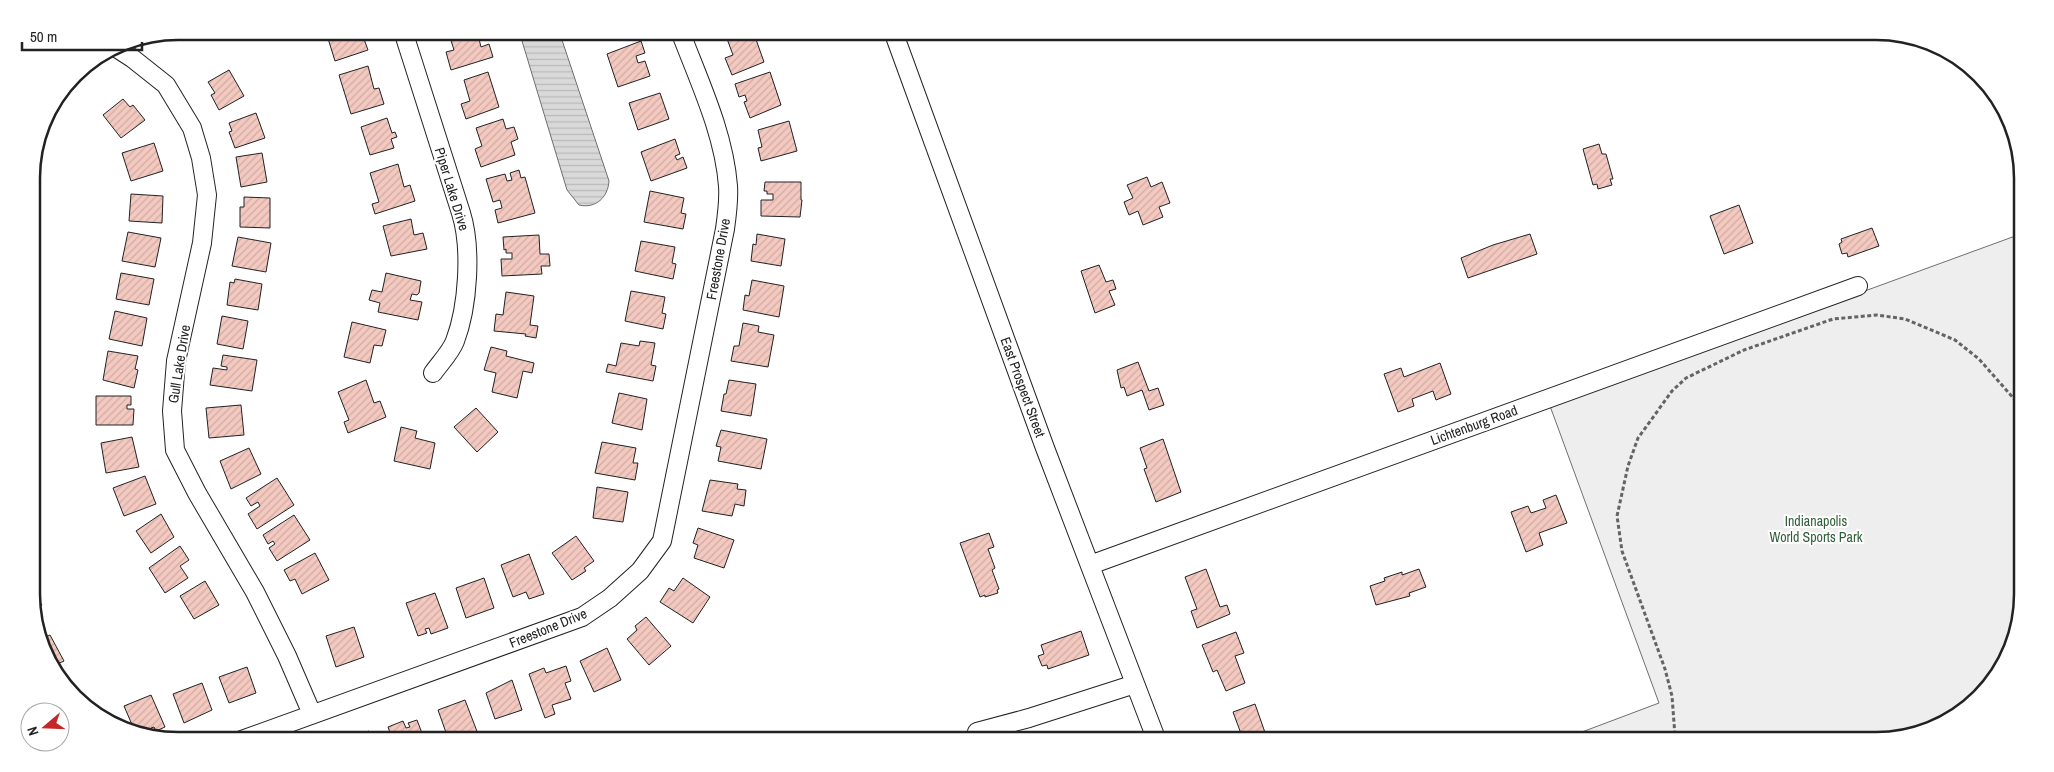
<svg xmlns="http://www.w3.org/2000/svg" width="2054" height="772" font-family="'Archivo Narrow',sans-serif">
	<defs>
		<pattern id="water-rules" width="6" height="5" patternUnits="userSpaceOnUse" patternTransform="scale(1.25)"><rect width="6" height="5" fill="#d9d9d9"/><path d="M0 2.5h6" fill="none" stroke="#bababa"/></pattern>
		<pattern id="building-hatch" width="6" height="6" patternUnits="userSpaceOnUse" patternTransform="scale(1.25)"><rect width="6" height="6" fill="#f3c9c0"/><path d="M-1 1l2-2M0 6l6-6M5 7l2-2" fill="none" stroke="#d0aca5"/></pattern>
	</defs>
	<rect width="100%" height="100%" fill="#fff"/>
	<path fill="#eee" stroke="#6f6f6f" d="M2018,235L2022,244L2023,594L2015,641L1998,676L1965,710L1923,733L1885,740L1558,741L1659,703L1550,406Z"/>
	<path fill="url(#water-rules)" stroke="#6f6f6f" d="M519,31H559L609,181C608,197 596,209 579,205L567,190Z"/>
	<path fill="url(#building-hatch)" stroke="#222" d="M328,31H361L368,50L335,61L326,32Z
		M448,31H477L481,47L489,44L493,57L451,70L446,52L454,50Z
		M598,31H624L601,39Z
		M741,31H753L764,62L732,75L725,58L733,55L726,36Z
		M641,41L645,53L636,56L638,63L645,61L650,76L618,87L607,54Z
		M368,66L374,89L379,88L384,104L351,114L339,75Z
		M229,70L244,96L219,110L211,95L215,93L208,82Z
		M488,72L499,107L466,119L461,104L470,101L464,80Z
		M770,72L781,105L750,118L744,102L747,101L745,95L739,97L735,84Z
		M660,93L669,119L638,130L629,103Z
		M123,99L130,107L133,105L145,120L121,138L103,115Z
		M256,113L265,138L235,148L229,132L232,131L229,123Z
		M387,118L392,133L395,132L397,137L391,139L394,148L370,155L361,127Z
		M503,119L506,129L514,127L518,139L511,142L515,155L481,167L475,149L482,146L476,128Z
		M789,121L797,151L761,161L758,148L762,147L758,130Z
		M675,139L680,154L675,156L677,160L683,157L687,168L651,181L641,152Z
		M154,143L163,171L131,181L122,153Z
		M1599,144L1602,154H1606L1613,179H1610L1612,185L1598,189L1597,184L1593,185L1583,149Z
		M262,153L267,182L241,187L236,157Z
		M398,164L404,187L410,185L415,201L375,214L372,204L379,202L370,173Z
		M519,170L521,178L525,177L535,213L498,223L495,210L502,208L500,200L493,202L486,179L505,174L507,181L512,180L510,173Z
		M1147,177L1151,187L1162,182L1170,203L1159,207L1163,217L1143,225L1138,211L1129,215L1124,202L1133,198L1127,185Z
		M32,178L37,180L32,194Z
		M765,182H801V200H802L800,217L761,216V200H773V194H767V191H764Z
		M650,191L684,198L681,213L686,214L683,229L644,222Z
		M131,194L163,196L162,223L129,221Z
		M244,197L270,198V228L240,227V207H244Z
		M1739,205L1753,243L1724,254L1710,216Z
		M411,219L414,235L423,233L427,249L391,256L383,226Z
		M1872,228L1879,246L1848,257L1847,253L1842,254L1839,244L1842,242L1841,239Z
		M128,232L161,238L155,267L122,261Z
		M757,234L785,239L781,266L751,261L753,244L756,245Z
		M1530,234L1537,254L1468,278L1461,258L1493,245Z
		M539,235L540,254H549L550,266H541L542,274L502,276L501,259H512V253H506V249L504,250L503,237Z
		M238,237L271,243L266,272L232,266Z
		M641,241L675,247L672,263L676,264L673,279L635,271Z
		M1099,265L1106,282L1113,280L1116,289L1109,291L1115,305L1095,313L1081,271Z
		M121,273L154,279L149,305L116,299Z
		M386,273L421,281L419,293L417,295L412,294L410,300L422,302L418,320L378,312L380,303L369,300L372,290L382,292Z
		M235,279L262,284L258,310L227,305L230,282L234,283Z
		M752,280L784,286L779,317L743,310L745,295L749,296Z
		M631,291L665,297L662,313L666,314L663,329L625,321Z
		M506,292L534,296L530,325L538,326L536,338L525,336L526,334L494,331L496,314L503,315Z
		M115,311L147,318L142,346L109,339Z
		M222,316L248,321L243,349L217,344Z
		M352,322L386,330L382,346L374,345L370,363L344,357Z
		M743,323L759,326L758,332L774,335L768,367L731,361L734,346H739Z
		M640,341L655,343L651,365L656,366L653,381L606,372L608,364L616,366L621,343L639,346Z
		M491,347L507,351L506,356L534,363L532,373L523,371L517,398L492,392L496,373L484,370Z
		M108,351L138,356L135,369L138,370L134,388L103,380Z
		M223,355L257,360L252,391L210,385L213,368L227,370V367L221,366Z
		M1138,362L1149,391L1158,388L1164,405L1149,410L1142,390L1127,396L1124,387L1121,388L1117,370Z
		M1440,363L1451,394L1436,400L1433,391L1412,399L1414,406L1398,412L1384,374L1401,368L1404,377Z
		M366,380L374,403L380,401L386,417L348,433L344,422L349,420L338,392Z
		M729,380L756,384L751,416L721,411L724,394H726Z
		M619,393L647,399L642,430L612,423Z
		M96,396H131V405H127V409H134L133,425H96Z
		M241,405L244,435L209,438L206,408Z
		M476,408L498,432L477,452L454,427Z
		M401,427L417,431L415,438L435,443L430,469L394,461Z
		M721,430L767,439L761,469L718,461L721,447L716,446Z
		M132,437L139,467L106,473L101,443Z
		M1163,439L1181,492L1156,502L1144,469L1147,468L1140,448Z
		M602,442L636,448L633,463H638L635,480L595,473Z
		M249,448L261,474L231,489L220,461Z
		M145,476L156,504L124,516L113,488Z
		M277,478L294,505L257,529L248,514L260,506L258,502L251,506L246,498Z
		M710,480L738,484L737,489L746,490L744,506L735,504L732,516L702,511Z
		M597,487L628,492L623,522L593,518Z
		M1556,495L1567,523L1539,533L1543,545L1526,552L1511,512L1528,506L1531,513L1546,508L1543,500Z
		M161,514L174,537L151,553L136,531Z
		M294,515L310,540L277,561L269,548L275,544L273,541L268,544L263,535Z
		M698,528L734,540L724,568L694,558L698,545L693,543Z
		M989,533L994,547L988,549L995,568L992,570L999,589L997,590L998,593L985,597V595L980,597L960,543Z
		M576,536L594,561L584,568L586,571L572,580L552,553Z
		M180,546L189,560L180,566L188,578L165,593L149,568Z
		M315,553L329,580L302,594L295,579L290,581L284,570Z
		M529,554L544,594L529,599L526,592L513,597L501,565Z
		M1206,569L1220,607L1227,605L1230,614L1197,628L1191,611L1197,609L1185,577Z
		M1419,569L1426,587L1409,593L1410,596L1376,605L1370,586L1385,581L1384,578L1402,572V575Z
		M484,578L494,608L466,618L456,588Z
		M683,578L710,597L693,623L660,602L669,588L674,591Z
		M205,581L219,605L194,619L180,596Z
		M435,593L448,628L431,634L429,628L425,629L427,633L418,636L406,603Z
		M34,598H37L42,605L34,610Z
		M646,617L671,646L649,665L627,639L637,630L635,626Z
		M354,627L364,657L336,667L326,636Z
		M1081,631L1089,655L1048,669L1047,665L1042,666L1038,656L1044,654L1041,645Z
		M1236,632L1244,653L1235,656L1245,683L1226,691L1217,670L1213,672L1202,645Z
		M50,635L64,661L55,665L42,639Z
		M607,648L621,680L594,692L580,661Z
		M566,666L571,681L565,683L571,699L552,705L555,714L545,718L529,674L544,668L546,673Z
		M247,667L256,693L229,703L219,677Z
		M512,680L522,710L495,719L486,693Z
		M202,683L212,710L184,723L173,694Z
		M151,695L165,727L156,731L154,727L151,728L154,736H152L136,734L124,706Z
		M465,700L478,734L460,741H449L438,710Z
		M1255,704L1268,741H1238L1243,739L1233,712Z
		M417,720L425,741H393L388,727L403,721L406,728L410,727L408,723Z
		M369,731L372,741H350L354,740L353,736Z"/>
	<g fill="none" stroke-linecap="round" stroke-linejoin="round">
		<g stroke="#222" stroke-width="20">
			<path id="minor" d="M403,31L461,213C472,248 468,307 455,341C451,352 440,363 433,373
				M893,31L1045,448L1157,741
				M115,47L132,58L166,85L192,128L201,158L207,195L202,243L176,361L172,411L175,450L197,493L255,592L287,656L312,714
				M1090,565L1858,286
				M977,732L1029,718L1135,684
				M239,741L582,617L610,598L640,571L662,541L725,229C727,215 729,200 728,186C724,133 699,81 680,31"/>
		</g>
		<path stroke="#646464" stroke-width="3" stroke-dasharray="4 2.5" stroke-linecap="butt" d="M1672,740L1675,736L1672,696L1665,669L1622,551L1617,516L1628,466L1638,438L1672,391L1686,378L1744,350L1833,319L1877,315L1905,319L1955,340L1979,359L2022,408"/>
		<use href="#minor" stroke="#fff" stroke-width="18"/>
	</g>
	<g text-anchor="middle" stroke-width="4" stroke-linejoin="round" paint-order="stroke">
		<g font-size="14" fill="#222" stroke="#fff">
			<text transform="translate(452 189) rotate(73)" y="5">Piper Lake Drive</text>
			<text transform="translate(718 259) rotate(-80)" y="5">Freestone Drive</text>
			<text transform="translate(179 364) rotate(-81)" y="5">Gull Lake Drive</text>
			<text transform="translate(1023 387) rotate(70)" y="5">East Prospect Street</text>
			<text transform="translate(1474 425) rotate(-20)" y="5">Lichtenburg Road</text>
			<text transform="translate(548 628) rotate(-22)" y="5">Freestone Drive</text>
		</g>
		<g font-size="14" fill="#2f5e38" stroke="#fff">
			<text x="1816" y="526">Indianapolis<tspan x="1816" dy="16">World Sports Park</tspan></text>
		</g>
	</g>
	<path d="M0 0H2054V772H0ZM178 40H1876A138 138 0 0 1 2014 178V594A138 138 0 0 1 1876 732H178A138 138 0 0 1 40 594V178A138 138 0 0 1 178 40Z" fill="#fff" fill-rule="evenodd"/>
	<path fill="none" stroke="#222" stroke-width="2.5" d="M178 40H1876A138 138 0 0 1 2014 178V594A138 138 0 0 1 1876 732H178A138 138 0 0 1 40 594V178A138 138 0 0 1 178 40Z"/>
	<g transform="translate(45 727) rotate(251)"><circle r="24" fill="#ffffff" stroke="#a7a7a7"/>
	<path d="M0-4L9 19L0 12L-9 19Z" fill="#c62828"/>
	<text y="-8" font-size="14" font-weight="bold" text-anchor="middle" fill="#222222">N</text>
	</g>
	<path d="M22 42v8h120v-8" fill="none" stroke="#222222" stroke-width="2.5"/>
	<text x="30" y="42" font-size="15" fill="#222222" stroke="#ffffff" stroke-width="4" paint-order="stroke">50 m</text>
</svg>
